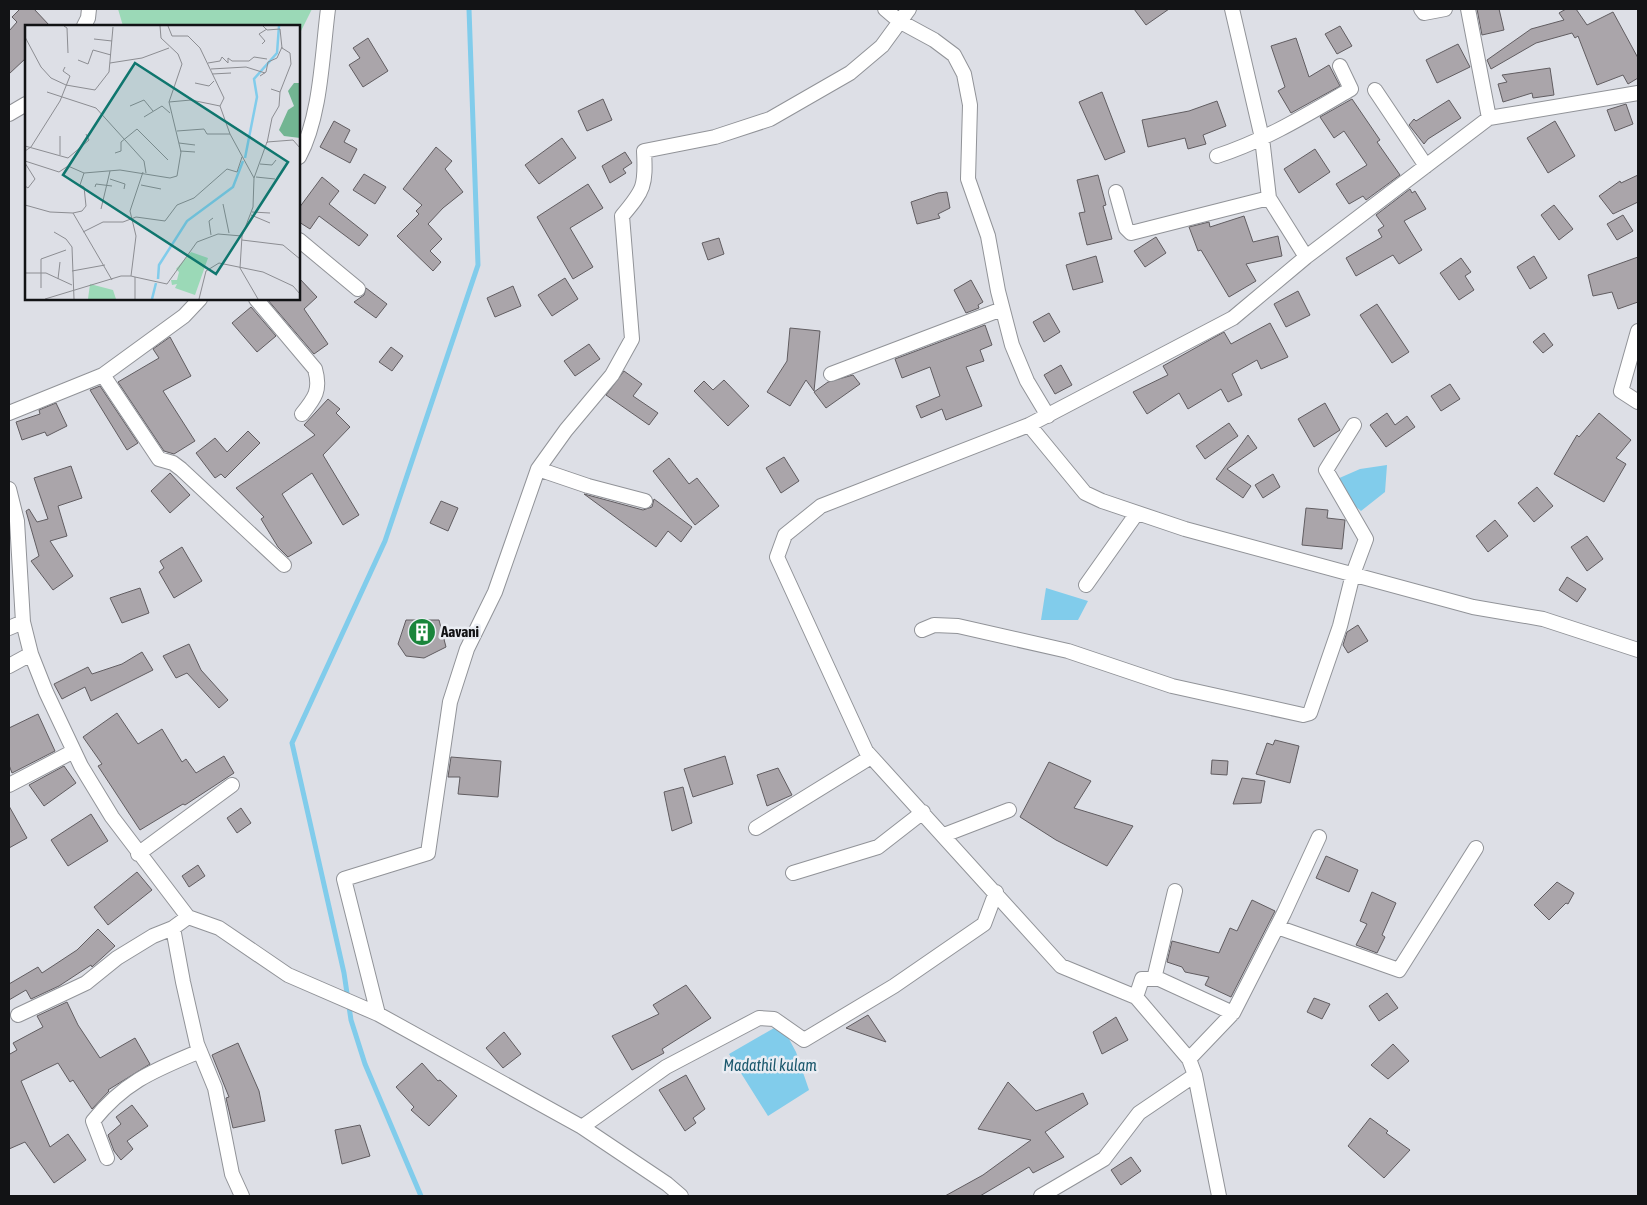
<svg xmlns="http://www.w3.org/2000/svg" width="1647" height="1205" font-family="'Asap Condensed',sans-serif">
	<rect width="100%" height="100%" fill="#dddfe6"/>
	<path fill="#9bd9b7" d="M118,9H312L299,35V26H123Z"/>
	<path fill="#81cceb" d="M1387,465L1385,492L1361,511L1328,483L1360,469Z
		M1046,588L1088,601L1078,620H1041Z
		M781,1024L796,1052L809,1090L768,1116L729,1054Z"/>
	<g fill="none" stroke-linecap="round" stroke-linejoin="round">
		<path stroke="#81cceb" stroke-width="5" d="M421,1196L365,1064L351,1020L344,973L292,743L385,541L478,265L469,9"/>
	</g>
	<path fill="#aaa5aa" stroke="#615d61" d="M20,9H34L50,26H26V58L9,74V31L17,22L12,17Z
		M1134,9H1169L1146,25Z
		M1477,9H1499L1504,30L1482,35Z
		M1566,9H1576L1587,25L1613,12L1638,58V78L1628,84L1623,75L1597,85L1578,36L1575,38L1572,33L1536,43L1491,69L1487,60L1531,29L1564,20L1559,13Z
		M1340,26L1352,46L1337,54L1325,34Z
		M368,38L388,71L363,87L349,65L360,58L353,48Z
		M1296,38L1309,77L1329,65L1340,86L1291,113L1278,91L1285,87L1271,46Z
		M1458,44L1470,67L1437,83L1426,60Z
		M1550,68L1554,95L1533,98L1532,93L1503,102L1498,84L1507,82L1502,75Z
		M1102,92L1125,152L1105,160L1079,102Z
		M603,99L612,120L587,131L578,111Z
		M1352,99L1380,140L1377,142L1400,175L1366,200L1363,196L1349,204L1336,184L1367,165L1344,131L1334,138L1320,117Z
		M1449,100L1461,118L1428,139L1424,144L1409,125L1414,119L1416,121Z
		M1217,101L1226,126L1203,135L1206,144L1188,149L1185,138L1148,147L1142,120L1189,111Z
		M1626,104L1633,124L1615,131L1607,110Z
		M334,121L350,130L344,142L357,149L350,163L320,147Z
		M1555,121L1575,156L1548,173L1527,138Z
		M562,138L576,158L539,184L525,165Z
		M436,147L452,161L445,169L463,192L443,208L428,224L442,239L430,251L441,262L433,271L397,236L419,214L416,211L422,205L403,189Z
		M1315,149L1330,172L1299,193L1284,169Z
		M625,152L632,163L623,169L626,173L610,183L602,166Z
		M364,174L386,187L375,204L353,190Z
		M1098,175L1106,205L1103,206L1112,239L1087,245L1079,213L1085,212L1077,180Z
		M1638,175V202L1613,214L1599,196L1620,181L1621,183Z
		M322,177L339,191L329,204L368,235L359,246L319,216L310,229L299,222V208Z
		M588,184L603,208L570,228L593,267L573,279L537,217Z
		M1410,189L1412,193L1415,191L1426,209L1404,221L1422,250L1399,264L1393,255L1356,276L1346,258L1382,237L1378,230L1384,226L1376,215Z
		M947,192L950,208L938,214L940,218L917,224L911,202L938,193Z
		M1554,205L1573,229L1559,240L1541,215Z
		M1623,215L1633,231L1617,240L1607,224Z
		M1244,216L1253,242L1278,236L1282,256L1246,264L1256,281L1229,297L1201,250L1198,251L1189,227L1209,222L1210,227Z
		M1156,237L1166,253L1145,267L1134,251Z
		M719,238L724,254L708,260L702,243Z
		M1096,256L1103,282L1073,290L1066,265Z
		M1534,256L1547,278L1530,289L1517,267Z
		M1638,257V302L1618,309L1612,292L1593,296L1588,275Z
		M1461,258L1471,272L1465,276L1474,290L1459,300L1440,273Z
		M299,278L317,297L304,309L328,344L314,354L267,299H299Z
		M565,278L578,299L552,316L538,295Z
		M971,280L983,302L978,305L979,308L966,313L954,290Z
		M513,286L521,306L495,317L487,298Z
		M366,288L387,304L376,318L354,302L364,295Z
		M1298,291L1310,315L1286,327L1274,304Z
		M1377,304L1409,352L1392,363L1360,315Z
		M251,307L276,336L257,352L232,323Z
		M1049,313L1060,332L1044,342L1033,322Z
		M1270,323L1288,357L1261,369L1257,360L1232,374L1242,395L1228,402L1221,389L1188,409L1179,393L1147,414L1133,392L1168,375L1163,366L1224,332L1231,344Z
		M985,325L992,345L980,350L984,361L966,367L982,406L946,420L942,409L921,418L916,406L940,396L930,367L902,378L895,359Z
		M790,328L820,331L814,391L806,380L790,406L767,392L787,361Z
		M1544,333L1553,345L1543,353L1533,342Z
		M170,337L191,376L163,391L195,441L174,454L164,451L118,382L159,358L153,349Z
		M589,344L600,359L575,376L564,361Z
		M391,347L403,356L392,371L379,362Z
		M1061,365L1072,385L1055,394L1044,375Z
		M624,371L642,384L633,396L658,413L649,425L606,395Z
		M853,375L860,384L826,408L814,392L828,382Z
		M724,380L749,406L728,426L694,391L704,381L713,390Z
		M1450,384L1460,399L1441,411L1431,396Z
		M100,386L138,443L127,450L90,390Z
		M328,399L340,409L336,413L350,427L323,455L359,515L343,525L312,473L282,494L312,543L288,557L278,547L261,519L264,517L236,488L315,435L304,425Z
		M56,403L67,426L47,436L45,432L22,440L16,422L40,414L39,410Z
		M1325,403L1340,430L1314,447L1298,419Z
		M1387,413L1395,425L1407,416L1415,427L1386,447L1370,425Z
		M1599,413L1631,440L1616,458L1626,464L1604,502L1554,474L1577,435L1579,437Z
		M1229,423L1238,436L1205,459L1196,446Z
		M248,431L260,443L225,478L221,474L215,478L196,453L215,438L227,452Z
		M1248,435L1257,448L1227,469L1251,486L1243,498L1216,479Z
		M784,457L799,481L781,493L766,468Z
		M669,458L689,484L697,478L719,506L695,525L653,471Z
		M71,466L82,498L58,506L67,536L50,541L73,576L53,590L31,561L39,556L26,511L29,509L37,522L48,519L34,478Z
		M170,473L190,495L170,513L151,491Z
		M1273,474L1280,487L1263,498L1255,485Z
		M1537,487L1553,506L1534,522L1518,503Z
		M584,494L643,510L652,507L654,499L692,527L681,542L668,531L656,547Z
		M441,501L458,508L448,531L430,523Z
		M1306,508L1328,510L1327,518L1345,520L1342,549L1302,545Z
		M1495,520L1508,536L1488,552L1476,536Z
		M1587,536L1603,559L1587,571L1571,547Z
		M182,547L202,581L174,598L159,572L164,568L160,561Z
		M1567,577L1586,589L1577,602L1559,590Z
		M140,588L149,613L122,623L110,598Z
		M406,620H439L446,647L424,658L406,656L398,644Z
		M1358,625L1368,641L1348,653L1343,645L1347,632Z
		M189,644L201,670L228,700L219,708L187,673L176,678L163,656Z
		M142,652L153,670L91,701L85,687L62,699L54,684L88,667L92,674L122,664Z
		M117,713L138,744L162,729L182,762L186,759L196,773L224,756L234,773L185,805L183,804L140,830L98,766L102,764L83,737Z
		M38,714L55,751L12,773L9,765V728Z
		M1275,740L1299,746L1290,783L1256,774L1267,743L1273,745Z
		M725,756L733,784L693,797L684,769Z
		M451,757L501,761L498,797L458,794L460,777H448Z
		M1212,760L1228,761L1227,775L1211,774Z
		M1049,762L1091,781L1074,808L1133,826L1107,866L1056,840L1020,817Z
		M64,766L76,783L44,806L29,785Z
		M778,768L792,795L767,806L757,775Z
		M1242,778L1265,781L1261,803L1233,804Z
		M683,787L692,823L672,831L664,792Z
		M9,806L27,838L9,848Z
		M241,808L251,823L237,833L227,818Z
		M91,814L108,841L68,866L51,840Z
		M1326,856L1358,870L1349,892L1316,878Z
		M198,865L205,876L189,887L182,876Z
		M137,872L152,890L108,925L94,907Z
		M1557,882L1574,893L1568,904L1566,903L1549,920L1534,905Z
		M1372,892L1396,903L1382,935L1385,937L1377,953L1356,945L1367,924L1360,921Z
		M1252,900L1275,911L1231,997L1205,985L1209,977L1185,972L1182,967L1167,962L1172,941L1219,953L1230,928L1237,931Z
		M98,929L115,946L92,967L91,965L59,986L31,999L26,990L9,1000V984L38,967L42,973L77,950Z
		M686,985L711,1018L662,1049L664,1053L632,1070L612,1036L659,1014L653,1005Z
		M1387,993L1398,1008L1379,1021L1369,1006Z
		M1314,998L1330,1004L1322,1019L1307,1012Z
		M67,1002L78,1025L100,1058L135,1038L150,1064L108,1090L109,1091L92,1109L73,1080L70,1082L58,1063L21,1081L50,1147L68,1134L86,1160L54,1183L25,1142L9,1149V1052L10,1054L17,1050L13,1043L43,1027L37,1016Z
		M868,1015L886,1042L846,1028Z
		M1116,1017L1128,1040L1102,1054L1093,1032Z
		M504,1032L521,1054L503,1068L486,1048Z
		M238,1043L259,1091L265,1121L233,1128L226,1098L229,1097L212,1055Z
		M1393,1044L1409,1061L1388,1079L1371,1065Z
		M422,1063L438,1081L440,1080L457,1096L429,1126L411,1110L414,1107L396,1087Z
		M686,1075L705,1109L693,1118L696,1123L685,1131L659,1090Z
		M1008,1082L1036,1111L1083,1093L1088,1104L1045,1132L1064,1157L1033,1173L1029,1167L980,1196H945L983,1175L1031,1140L978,1129Z
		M132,1105L148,1126L127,1141L133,1149L121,1160L114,1151L108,1135L121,1124L116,1117Z
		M1370,1118L1388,1131L1386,1133L1410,1150L1384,1178L1348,1146Z
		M360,1125L370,1156L342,1164L335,1130Z
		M1131,1157L1141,1171L1121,1185L1111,1170Z"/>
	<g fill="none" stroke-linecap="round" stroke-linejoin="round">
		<g stroke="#919398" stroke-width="16">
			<path id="minor" d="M885,9L899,21L934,40L954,55L964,74L970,105L968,179L988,236L998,291L1012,345L1027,381L1048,416
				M1232,9L1262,138L1269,198L1306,257
				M1421,9L1424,13L1445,9
				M1468,9L1489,118
				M84,26L88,18L89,9
				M1375,90L1426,166
				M9,114L26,104
				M1217,156C1264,141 1308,114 1351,89L1340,66
				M299,157C321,116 322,55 328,9
				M1116,192L1126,228L1131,233L1269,198
				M299,240L358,289
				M256,299L315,369C321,390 315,398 302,414
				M1638,331L1621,391L1638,402
				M831,374L1002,309
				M103,375L159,459L173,463L181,469L284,565
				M9,413L103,375L184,316L200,299
				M1029,425L1085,493L1102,501L1185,529L1473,607L1543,619L1638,650
				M538,469L588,486L645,501
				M9,489L17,521L23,622L31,654L46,692L81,766L112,817L188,917L219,928L288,975L378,1014L582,1127L667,1184L681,1196
				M1086,585L1137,513
				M9,628L23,622
				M922,630L934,625L958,626L1068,651L1172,686L1303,715L1310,713L1340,626L1353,574L1366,539L1326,470L1354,425
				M9,666L31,654
				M9,785L74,751
				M756,828L871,757
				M944,835L1009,810
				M138,854L232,785
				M793,873L878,847L923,812
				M188,917L173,928L183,982L197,1044L215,1088L232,1174L242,1196
				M1277,927L1399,970L1476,848
				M1154,979L1175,891
				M1136,997L1142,979H1159L1233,1013L1284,913L1319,837
				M378,1014L344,879L428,853L450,702L467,649L495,592L538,469L566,430L612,375L632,339L622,216C644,190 646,186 644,151L715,137L770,119L850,73L882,46L909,9
				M18,1015L86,983L117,958L153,936L173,928
				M1189,1059L1233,1013
				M1195,1075L1219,1196
				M582,1127L666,1067L759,1018L774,1019L804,1040L894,986L984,924L996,892
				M107,1158L93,1121C125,1081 155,1070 200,1051
				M1041,1196L1104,1159L1139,1113L1195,1075L1189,1059L1136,997L1061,966L866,751L777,557L785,535L821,506L1029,425L1233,318L1306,257L1489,118L1638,93"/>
		</g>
		<use href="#minor" stroke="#fff" stroke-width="14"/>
	</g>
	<defs>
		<g id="building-disc" transform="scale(1.4375)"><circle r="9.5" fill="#1a853b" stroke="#eaedf3"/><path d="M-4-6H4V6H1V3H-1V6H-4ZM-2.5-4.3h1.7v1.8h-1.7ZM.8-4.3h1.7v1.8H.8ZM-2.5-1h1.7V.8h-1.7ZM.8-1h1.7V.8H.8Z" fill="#fff"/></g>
	</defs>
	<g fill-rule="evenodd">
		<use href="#building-disc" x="422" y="632"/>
	</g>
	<g text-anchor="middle" stroke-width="5" stroke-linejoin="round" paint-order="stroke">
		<g font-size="15" font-weight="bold" fill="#121315" stroke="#eaedf3" text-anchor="start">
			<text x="441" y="637">Aavani</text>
		</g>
		<g font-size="16" font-style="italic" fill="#1b586d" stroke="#eaedf3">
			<text x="770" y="1071">Madathil kulam</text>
		</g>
	</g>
	<g transform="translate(25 25)">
		<rect width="275" height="275" fill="#dddfe6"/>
		<path d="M166,227L183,233L170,270L150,263L152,259L147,260L146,255H152L154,247L151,244ZM65,259L88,265L91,274H63Z" fill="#9bd9b7"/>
		<path d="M269,58H275V113L259,111L254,105L263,85L269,81L263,66Z" fill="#72b592"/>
		<path fill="none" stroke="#81cceb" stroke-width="2.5" d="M220,133L232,72L229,54L252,28L254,1M133,254L134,240L162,196L208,162L218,136M127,274L131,258"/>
		<path fill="none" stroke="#8c8d92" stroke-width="1" d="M39,1L42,3L43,28M135,1L136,13L153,29L157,39L144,77M238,1L242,5L255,4L257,23L265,28L266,39L255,67M0,12L16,42L26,53L41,60L70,65L84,47L88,2M69,14L87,16M237,19L240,16L234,9L242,4M53,35L63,39L68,25L86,30M85,38L117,33L144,23M183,38L195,36L197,32L203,38V33L207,36H224L229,32L242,34M186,44L221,42L240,48M187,49L206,48M235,51L241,47L243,37L252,33L257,22M170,58L184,61L189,56M22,67L71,83L119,136L121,148M105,81L119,75L128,86M195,81L205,109L229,153L228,182L217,211L215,243L233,274M119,92L137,81L145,88M152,106L179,104L182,109H205M154,118L170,120M242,118L247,93L254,81L255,67L246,64M0,121L43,133L64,115L61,109M0,126L6,122L35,76L45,51L38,46L40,42M155,126L170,127M90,128L96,126V117L112,104L143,135M35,130V111M0,136L34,147L43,141L59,148L95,145L145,153L152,151L156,127L144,77L166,75L195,81L199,73L175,23L163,11H147L143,1M0,138L10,154L3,163L0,161M235,139L247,140L251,135M231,152L250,154M229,153L242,117L268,115L275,123M85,154L100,159L99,164M116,160L136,164M70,162L71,159L87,161M198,179L204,208M0,180L25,187L48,188L87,255M76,184L85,146M227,187L245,188M48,188L57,186L61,181L59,162L55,160L59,148M226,190L245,198M29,207L41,214L47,222L49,274M58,207L78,197H98L111,192L140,196L152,180L169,173L202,144L212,147L217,132M186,210L184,196L188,193M217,215L258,220L275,234M47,246L80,240M0,248H21L47,260M110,252L142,259L172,217L193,209L217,211M33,254L35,237M16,263V234L41,225M20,274L96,251H106M110,274V252L106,251L111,211L105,186L118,147M174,274L181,246L194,238L238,247L268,261L275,269"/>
		<path fill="#0f766e" fill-opacity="0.15" stroke="#0f766e" stroke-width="2.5" d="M110,38L263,137L191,249L38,150Z"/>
		<rect width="275" height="275" fill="none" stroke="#121315" stroke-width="2.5"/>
	</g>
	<rect width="1647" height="1205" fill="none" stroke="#121315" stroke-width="20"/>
</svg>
